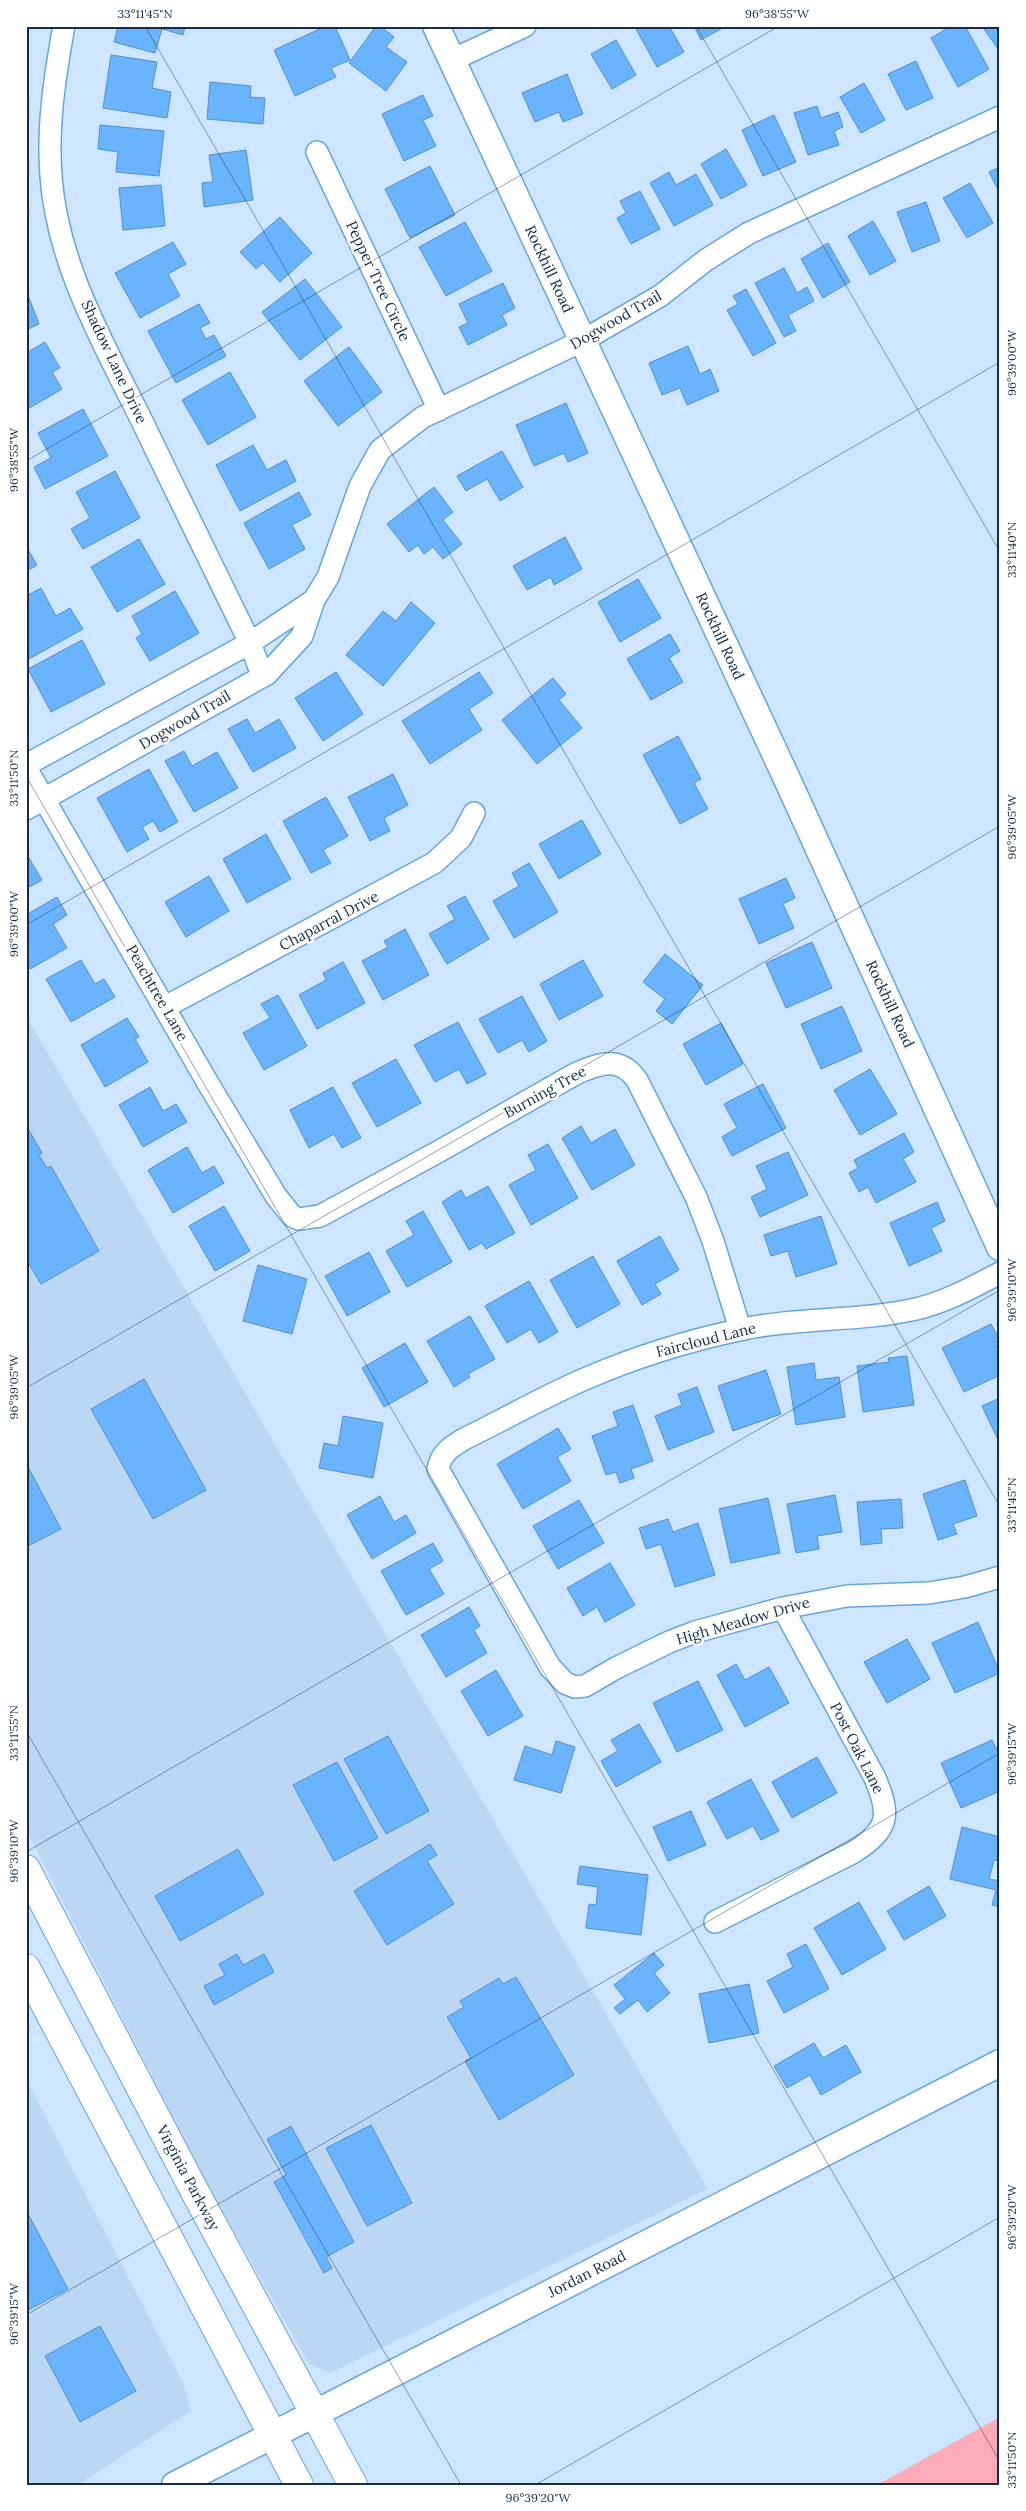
<svg xmlns="http://www.w3.org/2000/svg" width="1026" height="2511" font-family="Lora,serif">
	<rect width="100%" height="100%" fill="#cde5ff"/>
	<path fill="#bcd7f3" d="M26,1016L708,2189L330,2373L309,2364L212,2193L26,1830Z
		M26,2079L184,2385L191,2411L78,2485H26Z"/>
	<path fill="#fcabb8" d="M1000,2417V2485H877Z"/>
	<path fill="#69b4fd" stroke="#528fca" d="M118,26H185L183,35L162,29L155,53L114,42Z
		M326,26H335L350,60L331,68L336,77L295,96L274,50Z
		M376,26H380L394,37L386,47L407,62L386,91L349,63Z
		M640,26H669L684,52L657,67L636,29Z
		M694,26H726L701,40Z
		M951,26H965L989,69L958,87L931,38Z
		M982,26H1000V52Z
		M616,40L636,75L612,89L591,54Z
		M111,55L157,62L152,88L171,92L167,118L103,108Z
		M916,61L933,98L906,110L888,74Z
		M567,74L583,114L563,122L559,112L535,122L522,93Z
		M210,82L251,86L250,97L265,98L263,124L207,119Z
		M864,83L885,120L861,133L840,97Z
		M423,95L433,116L423,120L436,146L404,161L382,114Z
		M817,106L821,118L838,112L843,127L834,131L839,145L808,155L794,113Z
		M774,115L796,162L763,176L742,130Z
		M100,125L164,131L159,176L116,172L118,152L98,149Z
		M726,149L747,185L721,199L701,164Z
		M246,150L253,200L204,207L202,183L213,182L209,155Z
		M430,166L455,215L410,238L385,189Z
		M1000,167V194L989,172Z
		M669,172L676,185L696,174L713,205L674,226L650,183Z
		M970,183L993,223L967,238L943,198Z
		M161,185L165,226L123,230L119,188Z
		M640,191L660,229L631,244L617,218L626,213L620,201Z
		M926,202L940,241L912,252L897,212Z
		M280,217L312,253L280,282L263,263L256,269L240,252Z
		M873,221L896,261L870,275L848,236Z
		M465,222L492,271L446,296L419,247Z
		M173,242L186,264L168,274L180,296L140,318L115,273Z
		M828,243L850,282L823,298L801,259Z
		M784,268L797,293L807,287L814,301L788,315L796,331L784,337L755,283Z
		M305,279L342,327L300,360L262,312Z
		M503,283L515,308L502,315L507,325L468,345L459,327L468,323L459,304Z
		M746,289L776,343L753,356L727,310L738,304L733,296Z
		M26,290L39,324L26,330Z
		M199,304L210,323L200,328L206,339L214,335L226,356L176,383L148,331Z
		M45,342L60,368L52,372L62,389L26,410V353Z
		M688,346L700,374L710,369L719,391L687,405L680,388L662,395L649,363Z
		M349,347L382,392L338,426L304,381Z
		M230,372L256,417L208,445L182,400Z
		M566,403L588,453L568,462L564,453L534,466L516,425Z
		M83,409L108,456L45,489L34,467L51,458L38,433Z
		M253,445L267,470L286,460L296,481L240,511L216,465Z
		M502,451L523,487L500,501L487,479L466,491L457,476Z
		M115,471L140,518L83,549L71,529L90,518L76,492Z
		M434,487L453,512L443,520L462,544L443,559L433,547L424,554L418,545L409,552L387,524Z
		M299,492L311,515L292,525L305,549L269,569L244,523Z
		M565,537L582,569L554,585L551,577L527,590L513,566Z
		M139,539L165,584L117,612L91,567Z
		M26,546L37,565L26,571Z
		M638,579L661,618L620,642L598,602Z
		M41,588L56,616L70,608L83,629L27,660L26,596Z
		M175,591L199,633L150,661L136,638L142,634L132,616Z
		M411,602L435,623L383,686L346,655L383,611L396,621Z
		M670,634L680,651L669,658L683,682L651,700L627,659Z
		M82,640L105,684L51,712L28,669Z
		M336,672L363,714L323,741L295,698Z
		M479,672L493,693L469,709L482,730L430,764L402,721Z
		M553,678L566,694L559,700L582,728L537,764L502,720Z
		M247,719L255,733L279,719L296,748L253,772L228,729Z
		M678,736L701,779L694,783L708,809L680,824L643,755Z
		M184,751L192,766L217,752L238,788L194,812L165,761Z
		M149,769L178,822L160,832L153,821L142,827L149,839L127,852L97,798Z
		M393,774L408,805L384,818L390,831L370,841L348,797Z
		M326,797L348,836L323,850L331,863L311,873L283,821Z
		M582,820L601,854L559,879L539,844Z
		M266,834L291,879L247,903L223,859Z
		M26,853L42,880L26,889Z
		M529,863L558,912L514,938L493,901L519,886L512,873Z
		M209,876L229,911L186,937L165,902Z
		M786,878L795,898L783,904L794,928L759,944L739,899Z
		M465,896L489,939L447,964L429,934L455,919L447,906Z
		M57,897L67,915L53,924L67,948L30,969L26,962V915Z
		M405,929L429,975L383,1000L362,961L388,947L384,941Z
		M812,942L832,988L786,1008L766,963Z
		M665,954L703,985L672,1024L656,1011L665,999L643,982Z
		M81,960L95,984L104,979L115,997L71,1022L46,979Z
		M583,960L603,996L559,1020L540,984Z
		M343,962L365,1003L317,1029L299,995L326,980L323,973Z
		M278,995L307,1046L264,1070L243,1033L270,1018L261,1004Z
		M522,996L547,1041L529,1052L522,1040L498,1053L479,1019Z
		M842,1006L862,1051L821,1069L801,1024Z
		M127,1018L139,1037L135,1039L148,1062L105,1087L81,1045Z
		M458,1022L486,1074L467,1084L459,1069L435,1082L414,1045Z
		M721,1023L743,1064L706,1085L683,1044Z
		M396,1059L421,1103L377,1127L352,1083Z
		M870,1069L897,1114L860,1135L834,1090Z
		M763,1084L786,1128L732,1156L722,1137L737,1128L724,1104Z
		M150,1087L163,1111L176,1104L187,1122L143,1147L119,1105Z
		M333,1087L361,1138L342,1148L334,1134L309,1148L290,1110Z
		M26,1125L42,1153L39,1155L47,1168L51,1166L99,1251L41,1284L26,1259Z
		M581,1126L591,1143L615,1129L635,1165L592,1190L562,1138Z
		M904,1133L914,1152L903,1159L916,1182L876,1203L868,1187L859,1192L849,1173L858,1168L854,1160Z
		M548,1144L578,1198L531,1225L509,1185L536,1170L528,1155Z
		M187,1147L202,1173L214,1166L224,1183L173,1213L148,1170Z
		M788,1152L808,1195L760,1217L751,1197L767,1189L756,1166Z
		M488,1186L515,1233L486,1249L482,1243L469,1250L442,1202L461,1190L466,1198Z
		M937,1202L945,1221L931,1228L942,1251L909,1266L890,1223Z
		M224,1206L250,1251L215,1271L189,1226Z
		M423,1211L452,1262L407,1287L386,1251L414,1235L406,1221Z
		M821,1216L837,1264L796,1277L788,1251L771,1256L764,1235Z
		M660,1236L679,1270L655,1284L661,1294L642,1305L617,1261Z
		M369,1252L390,1292L347,1316L325,1276Z
		M593,1256L620,1304L577,1328L550,1280Z
		M258,1265L307,1279L292,1334L243,1321Z
		M529,1281L558,1332L539,1343L531,1329L507,1343L485,1306Z
		M470,1316L495,1359L468,1374L470,1377L454,1387L427,1341Z
		M991,1324L1000,1340L995,1343L1000,1353V1375L964,1392L942,1348Z
		M405,1343L428,1382L384,1407L362,1368Z
		M907,1356L914,1405L863,1412L857,1366L889,1362L888,1358Z
		M814,1363L816,1380L839,1377L845,1417L796,1425L787,1367Z
		M766,1370L781,1414L733,1431L718,1386Z
		M144,1379L206,1490L153,1519L91,1409Z
		M697,1387L714,1432L668,1450L655,1416L682,1405L678,1394Z
		M1000,1398V1444L982,1406Z
		M633,1405L653,1461L631,1469L634,1478L620,1483L616,1472L606,1475L592,1436L618,1426L613,1412Z
		M343,1416L383,1423L373,1478L319,1468L324,1443L338,1446Z
		M558,1428L571,1449L557,1457L571,1481L523,1509L497,1464Z
		M26,1463L61,1529L26,1547Z
		M965,1480L977,1516L953,1524L957,1534L938,1540L923,1494Z
		M835,1495L842,1532L817,1536L819,1549L796,1553L787,1504Z
		M380,1496L394,1522L406,1515L416,1533L372,1559L347,1515Z
		M768,1498L780,1553L731,1563L719,1509Z
		M901,1499L903,1528L881,1529L882,1543L861,1545L857,1502Z
		M579,1500L604,1543L558,1569L533,1526Z
		M668,1519L673,1532L698,1523L715,1575L675,1587L661,1544L646,1549L639,1528Z
		M433,1543L443,1561L429,1569L444,1594L406,1615L381,1571Z
		M610,1563L635,1605L605,1622L597,1607L583,1616L567,1588Z
		M469,1607L480,1626L474,1630L487,1653L446,1677L421,1635Z
		M978,1622L1000,1673L955,1693L932,1643Z
		M907,1639L930,1679L887,1703L864,1662Z
		M736,1664L745,1680L769,1667L789,1703L745,1727L717,1675Z
		M496,1670L523,1716L488,1736L461,1691Z
		M698,1681L723,1730L677,1752L653,1703Z
		M639,1724L661,1762L616,1787L601,1761L618,1751L611,1740Z
		M388,1736L429,1811L386,1834L344,1759Z
		M992,1740L1000,1756V1791L961,1808L941,1763Z
		M556,1741L575,1747L561,1793L514,1780L525,1746L552,1755Z
		M817,1757L837,1793L792,1818L772,1782Z
		M337,1762L378,1838L334,1861L293,1785Z
		M751,1779L779,1831L761,1840L753,1826L727,1839L707,1802Z
		M691,1811L706,1845L668,1861L653,1827Z
		M962,1827L1000,1837V1861L994,1860L989,1879L1000,1881V1907L992,1905L996,1890L950,1879Z
		M430,1844L437,1855L427,1861L454,1904L387,1945L354,1891Z
		M238,1849L264,1894L180,1941L155,1896Z
		M580,1866L648,1875L641,1935L586,1928L589,1904L596,1905L598,1887L577,1884Z
		M929,1886L946,1916L904,1940L887,1911Z
		M859,1902L886,1949L842,1975L814,1928Z
		M806,1944L829,1989L784,2013L767,1981L793,1967L787,1954Z
		M654,1953L664,1965L654,1973L670,1993L647,2012L638,2000L620,2014L614,2008L625,1999L614,1985Z
		M237,1954L243,1965L264,1954L274,1972L214,2005L204,1986L225,1975L219,1964Z
		M516,1977L574,2075L499,2120L465,2061L471,2058L447,2017L464,2007L460,2001L499,1978L503,1984Z
		M749,1984L759,2033L709,2043L699,1994Z
		M814,2043L823,2058L846,2045L861,2072L821,2095L810,2075L787,2088L774,2066Z
		M371,2125L412,2203L367,2226L326,2148Z
		M291,2126L354,2242L326,2257L332,2268L324,2273L274,2182L286,2175L267,2139Z
		M26,2210L68,2289L26,2311Z
		M100,2326L136,2391L80,2422L45,2356Z"/>
	<g fill="none" stroke-linecap="round" stroke-linejoin="round">
		<g stroke="#66a4e0" stroke-width="24">
			<path id="minor" d="M64,26C55,75 47,126 51,176C57,263 103,343 141,419C177,494 214,569 250,643L259,667L267,674
				M452,60L525,26
				M317,152L439,410
				M26,765L250,643L314,600
				M26,768L209,1085L276,1196L292,1216L299,1219L320,1216L436,1153L577,1073C601,1063 620,1056 637,1080L696,1197L713,1241L740,1329
				M26,809L267,674L302,636L314,600L328,577L360,486L380,450L423,417L582,341L660,296L706,260L749,233L1000,117
				M165,1007L434,863L461,838L474,813
				M1000,1273C973,1287 946,1302 916,1309C858,1322 797,1317 739,1330C687,1341 636,1357 587,1378C545,1396 505,1419 464,1439C451,1447 441,1453 438,1469L550,1667L565,1683L575,1687L585,1686L616,1668L669,1642L695,1632L783,1608L847,1596L929,1593L965,1587L1000,1577
				M715,1922L854,1852C889,1829 891,1816 875,1778L783,1608"/>
		</g>
		<g stroke="#66a4e0" stroke-width="29">
			<path id="tertiary" d="M436,26L787,779L1000,1247
				M175,2485L1000,2063"/>
		</g>
		<g stroke="#66a4e0" stroke-width="30">
			<path id="secondary" d="M26,1869L194,2190L353,2485
				M26,1968L299,2485"/>
		</g>
		<use href="#minor" stroke="#fff" stroke-width="21"/>
		<use href="#tertiary" stroke="#fff" stroke-width="26"/>
		<use href="#secondary" stroke="#fff" stroke-width="28"/>
	</g>
	<path fill="none" stroke="#152e46" stroke-width="1" stroke-opacity="0.45" d="M145,26L1000,1507M696,26L1000,552M26,461L779,26M26,776L1000,2462M26,925L1000,362M26,1388L1000,826M26,1731L461,2485M26,1852L1000,1290M26,2315L1000,1753M535,2485L1000,2217"/>
	<g text-anchor="middle" stroke-width="5" stroke-linejoin="round" paint-order="stroke">
		<g font-size="15" fill="#152e46" stroke="#fff">
			<text transform="translate(549 269) rotate(65)" y="5">Rockhill Road</text>
			<text transform="translate(378 281) rotate(65)" y="5">Pepper Tree Circle</text>
			<text transform="translate(616 320) rotate(-30)" y="5">Dogwood Trail</text>
			<text transform="translate(114 362) rotate(65)" y="5">Shadow Lane Drive</text>
			<text transform="translate(720 636) rotate(65)" y="5">Rockhill Road</text>
			<text transform="translate(185 720) rotate(-30)" y="5">Dogwood Trail</text>
			<text transform="translate(329 921) rotate(-28)" y="5">Chaparral Drive</text>
			<text transform="translate(157 993) rotate(60)" y="5">Peachtree Lane</text>
			<text transform="translate(890 1004) rotate(65)" y="5">Rockhill Road</text>
			<text transform="translate(545 1092) rotate(-29)" y="5">Burning Tree</text>
			<text transform="translate(706 1340) rotate(-14)" y="5">Faircloud Lane</text>
			<text transform="translate(743 1621) rotate(-16)" y="5">High Meadow Drive</text>
			<text transform="translate(857 1748) rotate(63)" y="5">Post Oak Lane</text>
			<text transform="translate(188 2178) rotate(62)" y="5">Virginia Parkway</text>
			<text transform="translate(587 2274) rotate(-27)" y="5">Jordan Road</text>
		</g>
	</g>
	<rect width="1026" height="2511" fill="none" stroke="#ffffff" stroke-width="55"/>
	<rect x="28" y="28" width="970" height="2456" fill="none" stroke="#152e46" stroke-width="2"/>
	<g font-size="12" text-anchor="middle" fill="#152e46">
		<text x="145" y="18">33°11'45"N</text>
		<text x="777" y="18">96°38'55"W</text>
		<text transform="translate(1012 363) rotate(-90)" y="4">96°39'00"W</text>
		<text transform="translate(14 460) rotate(-90)" y="4">96°38'55"W</text>
		<text transform="translate(1012 550) rotate(-90)" y="4">33°11'40"N</text>
		<text transform="translate(14 778) rotate(-90)" y="4">33°11'50"N</text>
		<text transform="translate(1012 827) rotate(-90)" y="4">96°39'05"W</text>
		<text transform="translate(14 924) rotate(-90)" y="4">96°39'00"W</text>
		<text transform="translate(1012 1290) rotate(-90)" y="4">96°39'10"W</text>
		<text transform="translate(14 1387) rotate(-90)" y="4">96°39'05"W</text>
		<text transform="translate(1012 1505) rotate(-90)" y="4">33°11'45"N</text>
		<text transform="translate(14 1733) rotate(-90)" y="4">33°11'55"N</text>
		<text transform="translate(1012 1754) rotate(-90)" y="4">96°39'15"W</text>
		<text transform="translate(14 1851) rotate(-90)" y="4">96°39'10"W</text>
		<text transform="translate(1012 2217) rotate(-90)" y="4">96°39'20"W</text>
		<text transform="translate(14 2314) rotate(-90)" y="4">96°39'15"W</text>
		<text transform="translate(1012 2460) rotate(-90)" y="4">33°11'50"N</text>
		<text x="538" y="2502">96°39'20"W</text>
	</g>
</svg>
